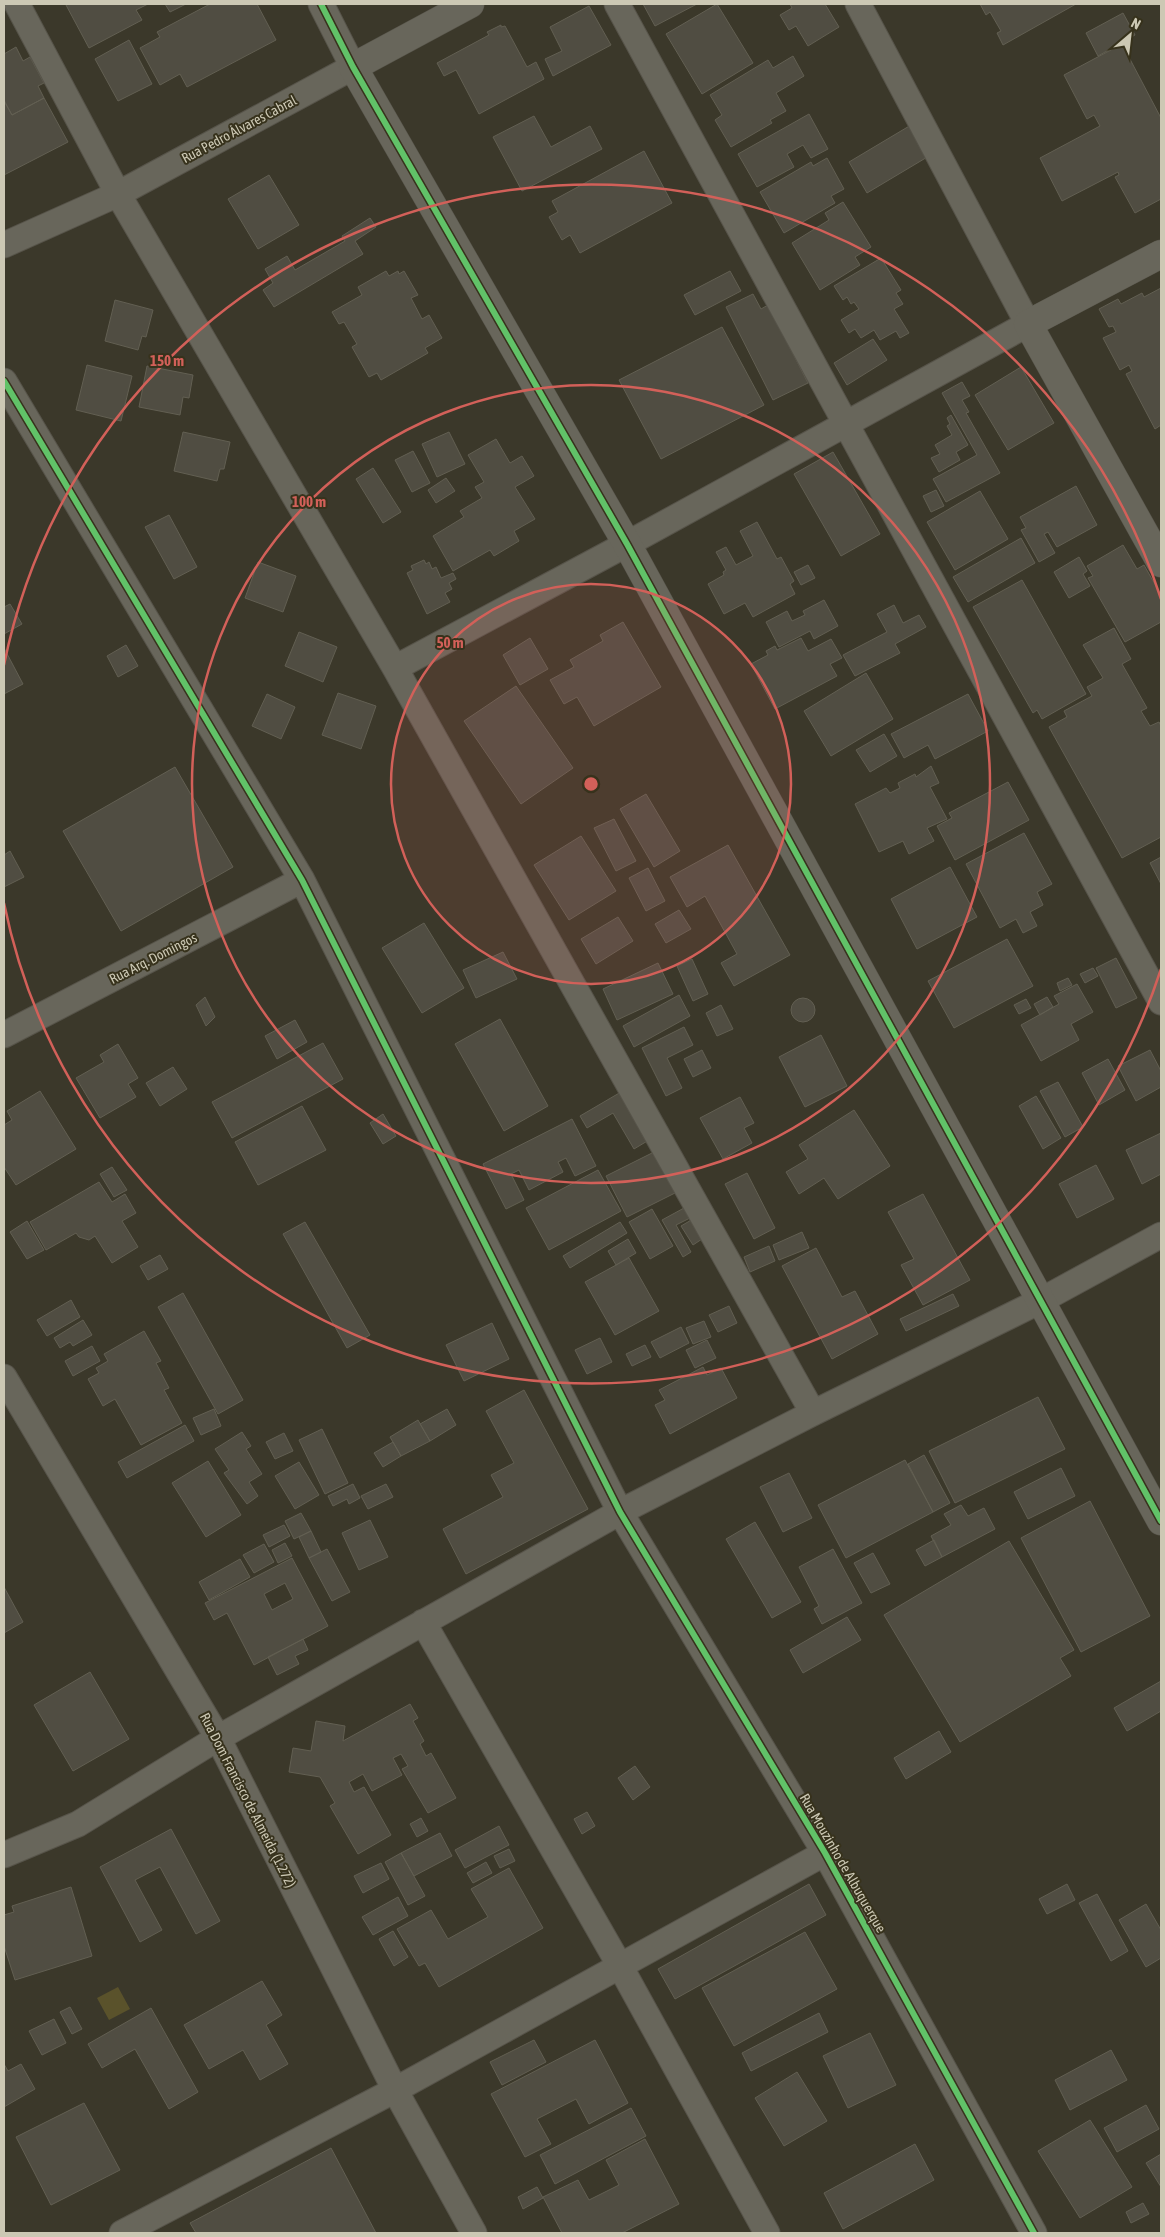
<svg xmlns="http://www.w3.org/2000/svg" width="1165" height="2237" font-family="'Asap Condensed',sans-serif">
	<rect width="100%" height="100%" fill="#3b382a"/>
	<path fill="#5a522b" d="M118,1987L130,2009L109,2020L97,1998Z"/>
	<path fill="#504d42" stroke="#625f52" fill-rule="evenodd" d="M69,4H148L136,10L142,20L89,48L66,5Z
		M165,4H186L170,12Z
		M210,4H257L276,40L187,87L180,74L160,85L140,48L160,37L157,32Z
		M643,4H697L655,26Z
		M717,4L753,63L702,94L666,34Z
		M790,4H825L839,27L808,46L796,26L789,30L780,15L792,8Z
		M980,4H1076L1003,45L997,33L1001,31L990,12L986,15Z
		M589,6L611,45L553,76L545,59L562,51L550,27Z
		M1123,13L1135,35L1098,56L1086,33Z
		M501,25V27L505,26L527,67L536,62L544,79L479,114L456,70L444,76L437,63L489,35L487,32Z
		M129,40L152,84L118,101L95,59Z
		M1122,44L1161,118V199L1135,213L1115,177L1119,175L1118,172L1062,201L1040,158L1100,126L1094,115L1087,119L1064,75Z
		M16,47L23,61L30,57L44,83L38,86L44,98L12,115L4,100V54Z
		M793,56L804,76L776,93L786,111L770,120L772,123L731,147L715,120L722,115L710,95L768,60L773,68Z
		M44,98L68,142L4,175V104L5,103L12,115Z
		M809,114L828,149L811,158L803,145L787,154L794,167L757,187L738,154Z
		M534,116L551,147L590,126L602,149L522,191L493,137Z
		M911,125L929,156L867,193L849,162Z
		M644,151L672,203L580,253L570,235L562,240L549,217L558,212L552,201Z
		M827,158L844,189L831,196L835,203L784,233L760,192L811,162L813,166Z
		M269,175L299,225L258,249L228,199Z
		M843,202L871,247L855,257L860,265L820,290L792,243L829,220L825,213Z
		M370,218L376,227L355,241L363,254L274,307L263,290L273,283L265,269L287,256L295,270L345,241L342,236Z
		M881,258L901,290L896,293L903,304L894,309L909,333L900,338L896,331L880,340L874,330L861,338L855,329L849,333L841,320L859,309L854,302L851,304L847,297L843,300L834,286Z
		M386,271L389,276L398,271L399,274L404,271L418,295L411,298L422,319L429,315L442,338L425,348L428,353L381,380L377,373L369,377L352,347L357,344L344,322L339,324L332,312L362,295L358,287Z
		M730,271L741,291L695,315L684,295Z
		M1161,288V425L1155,429L1126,374L1132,371L1129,365L1120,370L1103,338L1116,332L1113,326L1109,327L1099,309L1118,299L1121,304L1142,293L1144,297Z
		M753,294L761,309L768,305L808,383L773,400L726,307Z
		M115,300L153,310L146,337L142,336L138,350L105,341Z
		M722,327L764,405L661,459L619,380Z
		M873,339L887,360L847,385L834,363Z
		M87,365L132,376L121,421L76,410Z
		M147,366L193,375L189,398L183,397L180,415L139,407Z
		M1021,367L1054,423L1008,450L975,395Z
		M962,382L970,396L962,400L969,412L966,413L1000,473L946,502L933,479L977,455L942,393Z
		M951,415L968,445L956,452L960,460L939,472L931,458L940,454L935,445L952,435L947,426L950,424L947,418Z
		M183,432L230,442L224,469H220L217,481L174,471Z
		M449,432L465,464L437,477L422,444Z
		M496,439L510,463L522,456L534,476L515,487L535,519L514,531L519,541L494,556L490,550L453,571L433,536L464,517L460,511L482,498L475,487L484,482L468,455Z
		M413,451L430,483L412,492L395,460Z
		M833,452L880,534L841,556L794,474Z
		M373,468L401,512L383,523L356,479Z
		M446,478L455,491L436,503L428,490Z
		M1076,486L1097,525L1057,547L1048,532L1044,534L1055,553L1039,562L1021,530L1026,528L1020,517Z
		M936,490L944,506L931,512L923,496Z
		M980,491L1008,539L955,570L927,522Z
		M169,515L197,567L174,579L145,527Z
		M757,522L777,559L781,557L794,581L790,584L795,594L753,617L745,603L724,614L708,584L724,575L723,572L726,570L716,552L726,547L736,565L753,556L740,531Z
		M1021,538L1035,563L968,602L953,577Z
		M1123,545L1137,569L1144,565L1161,595V622L1125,642L1088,578L1093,576L1087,566Z
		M1079,557L1087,571L1083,574L1090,586L1069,598L1054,572Z
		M424,560L426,564L429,562L432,569L436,567L441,578L453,573L456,579L449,583L452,589L445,593L450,602L427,614L407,573L413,570L411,566Z
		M258,562L296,576L283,612L245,598Z
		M808,565L815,578L801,585L794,572Z
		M1022,580L1086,694L1042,719L1037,710L1033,713L973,607Z
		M824,600L838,626L814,639L810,631L779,647L766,622L787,611L792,621L805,615L803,611Z
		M10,604L22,624L4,634V607Z
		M894,605L903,623L919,615L926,627L895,644L900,653L855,676L843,655L887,632L877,614Z
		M623,622L661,687L594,726L577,697L564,704L550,680L574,667L570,660L603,641L600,635Z
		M1114,628L1131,659L1122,664L1147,708L1141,711L1150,726L1159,722L1161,726V837L1122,858L1049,727L1067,717L1064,711L1092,696L1087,687L1103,678L1083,645Z
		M299,632L337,647L323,682L285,666Z
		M530,638L548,669L520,685L503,655Z
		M801,638L808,651L831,639L842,658L830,664L837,676L775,709L751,664L768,655L766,651L775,646L777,650Z
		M126,645L138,666L118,677L107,656Z
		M4,648L23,684L4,694Z
		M866,673L893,719L831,756L804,711Z
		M516,686L573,768L521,804L464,721Z
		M338,693L376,706L361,749L322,735Z
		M267,694L295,707L281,739L252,726Z
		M968,694L988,731L935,759L928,745L904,758L891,734Z
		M884,734L897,756L870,772L856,750Z
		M931,766L939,783L930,787L947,819L927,828L934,841L909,854L903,841L879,852L855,804L886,788L890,793L900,788L898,783L915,774L916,777Z
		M175,767L233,867L121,931L63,831Z
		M1008,782L1029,820L955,860L937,826L952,818L949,813Z
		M646,794L680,851L654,867L620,809Z
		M614,819L636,861L616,871L594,828Z
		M1024,833L1052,884L1037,892L1043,905L1030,912L1037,926L1023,933L1016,919L1000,928L966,864Z
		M581,836L616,891L569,920L534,865Z
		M728,845L790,955L734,986L721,963L737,954L705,896L687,907L670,877Z
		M10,851L24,877L4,887V855Z
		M1161,857V884L1150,863Z
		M950,867L977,917L917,949L891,899Z
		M648,868L665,901L646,911L629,878Z
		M679,910L691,929L666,943L655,924Z
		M618,917L633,941L596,964L581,939Z
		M424,923L464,988L422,1013L382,948Z
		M1007,939L1033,986L954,1028L928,981Z
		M503,952L517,979L476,998L463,970Z
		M1116,958L1137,998L1116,1008L1096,968Z
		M692,959L708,994L693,1001L677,966Z
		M658,963L673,994L617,1020L603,989Z
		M1093,968L1098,976L1085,983L1080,974Z
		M1068,978L1072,985L1060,991L1057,983Z
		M1077,984L1093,1012L1071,1024L1079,1040L1041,1061L1021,1025L1059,1004L1054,996Z
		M679,995L690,1016L634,1047L623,1026Z
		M205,997L215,1017L206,1026L196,1005Z
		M1047,997L1053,1007L1040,1015L1034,1004Z
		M791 1010a12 12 0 1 1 24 0a12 12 0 1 1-24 0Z
		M1026,999L1031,1008L1019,1014L1014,1005Z
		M721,1005L733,1029L717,1036L706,1013Z
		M500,1019L548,1106L504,1131L455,1044Z
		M295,1020L307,1042L277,1059L265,1036Z
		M684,1027L693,1045L667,1058L682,1088L666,1096L642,1048Z
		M821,1035L847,1086L805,1107L779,1057Z
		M323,1043L343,1079L232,1138L212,1102Z
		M118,1044L138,1078L128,1084L136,1097L100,1118L76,1078L104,1062L100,1055Z
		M702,1050L711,1068L693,1077L684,1059Z
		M1150,1050L1161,1071V1087L1136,1101L1118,1066Z
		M1108,1059L1125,1090L1099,1105L1082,1073Z
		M173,1067L187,1089L160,1106L146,1083Z
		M1058,1082L1083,1127L1065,1137L1040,1091Z
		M40,1091L76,1149L16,1185L4,1167V1125L12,1120L7,1111Z
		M621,1092L649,1140L634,1149L613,1113L587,1128L580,1116Z
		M1036,1096L1061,1138L1043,1149L1019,1106Z
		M740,1097L754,1123L744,1128L752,1143L723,1159L700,1118Z
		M302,1106L326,1150L258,1185L235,1142Z
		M854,1110L890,1166L838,1199L824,1178L799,1194L786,1172L808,1159L799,1145Z
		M383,1114L396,1136L383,1144L370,1123Z
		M572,1119L596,1166L575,1176L566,1158L558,1162L563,1172L529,1190L519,1170L511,1174L524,1200L506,1209L483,1164Z
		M1161,1133V1174L1142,1184L1126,1150Z
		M656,1151L677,1192L627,1217L606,1176Z
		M1096,1165L1114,1199L1077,1218L1059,1184Z
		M112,1167L127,1190L114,1197L100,1174Z
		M598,1170L621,1211L549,1250L526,1208Z
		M747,1173L775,1228L754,1239L725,1184Z
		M99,1182L112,1202L125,1194L136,1213L122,1221L138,1247L112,1263L95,1236L89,1240L79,1237L76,1233L46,1250L30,1222Z
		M923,1194L970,1280L923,1305L901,1265L914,1259L888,1212Z
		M684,1208L690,1218L676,1225L691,1252L683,1257L662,1220Z
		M652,1209L673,1246L650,1259L629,1222Z
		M693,1219L705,1237L693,1245L681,1226Z
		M27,1221L44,1250L27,1259L10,1232Z
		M305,1222L370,1335L347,1348L283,1234Z
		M620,1222L627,1233L570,1268L563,1256Z
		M802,1232L809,1248L779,1260L773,1245Z
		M628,1239L636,1253L616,1265L608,1251Z
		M769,1246L775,1261L750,1272L744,1257Z
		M816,1248L842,1297L855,1291L878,1334L832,1359L782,1266Z
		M160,1255L168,1269L148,1280L140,1266Z
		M629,1258L659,1311L615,1335L585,1282Z
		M183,1293L243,1400L218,1414L158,1307Z
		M953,1294L959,1306L906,1331L900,1319Z
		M71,1300L80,1317L47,1336L37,1320Z
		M729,1306L737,1323L718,1332L709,1315Z
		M83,1320L92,1335L73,1346L70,1342L60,1348L54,1338Z
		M704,1321L711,1337L693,1344L686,1328Z
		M492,1323L509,1359L464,1381L446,1345Z
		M681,1327L689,1343L660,1358L651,1342Z
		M144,1331L161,1361L156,1363L169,1388L164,1390L182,1423L141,1445L115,1399L103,1406L88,1379L99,1373L96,1368L108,1361L104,1354Z
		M600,1338L612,1362L587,1374L575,1350Z
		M707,1340L716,1358L695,1368L686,1350Z
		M645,1345L651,1357L632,1366L626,1354Z
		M92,1346L100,1361L73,1376L65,1361Z
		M703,1367L707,1375L721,1368L737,1398L670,1434L655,1405L665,1400L659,1390Z
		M524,1390L588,1509L466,1574L443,1529L503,1497L491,1475L514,1463L486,1411Z
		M1038,1397L1065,1449L955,1503L929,1451Z
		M214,1409L221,1426L201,1435L193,1418Z
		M447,1409L456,1425L430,1441L420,1424Z
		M418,1420L430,1441L401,1456L390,1437Z
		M185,1425L194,1441L127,1478L118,1462Z
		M322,1429L348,1483L325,1494L299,1440Z
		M242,1432L251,1446L246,1449L262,1474L249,1482L258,1496L247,1504L224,1473L229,1470L215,1449Z
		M284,1433L293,1451L275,1459L266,1442Z
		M393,1442L401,1456L383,1467L374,1453Z
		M924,1455L950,1503L933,1512L908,1464Z
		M905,1460L933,1512L846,1558L818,1505Z
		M208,1461L241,1515L206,1537L172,1483Z
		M299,1462L319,1495L295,1509L275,1476Z
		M1061,1468L1075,1496L1028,1519L1014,1492Z
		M789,1473L812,1518L783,1532L760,1487Z
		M353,1484L360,1498L349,1504L347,1499L333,1506L328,1496Z
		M386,1484L393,1497L368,1509L361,1496Z
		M1090,1501L1150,1616L1081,1652L1021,1538Z
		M961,1505L968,1516L984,1508L995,1529L942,1557L931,1536L951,1525L944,1514Z
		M301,1513L311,1531L294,1539L285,1521Z
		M370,1520L388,1557L359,1570L342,1533Z
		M755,1522L801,1602L772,1618L726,1539Z
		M284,1525L290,1536L269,1547L263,1535Z
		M311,1531L321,1552L309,1558L299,1537Z
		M934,1540L942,1557L925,1566L916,1550Z
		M1009,1541L1074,1650L1060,1658L1071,1676L960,1742L884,1615Z
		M285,1543L292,1556L278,1563L272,1550Z
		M264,1544L274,1562L254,1573L243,1555Z
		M327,1549L350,1592L332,1601L309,1558Z
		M833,1549L862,1603L822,1624L814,1609L819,1606L799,1567Z
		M873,1553L890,1584L871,1593L854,1563Z
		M292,1558L328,1626L254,1665L227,1613L214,1620L205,1603ZM285,1583L293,1599L272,1610L264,1594Z
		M240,1559L250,1577L209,1600L199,1582Z
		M4,1587L23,1622L4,1633Z
		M847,1617L861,1640L803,1673L790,1650Z
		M303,1639L308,1650L295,1656L299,1664L277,1675L268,1657Z
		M90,1672L129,1739L73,1771L34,1705Z
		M1161,1681V1711L1127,1731L1114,1708Z
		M410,1704L418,1718L413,1721L424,1741L420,1744L426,1756L431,1753L456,1798L428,1813L402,1769L408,1766L401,1754L393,1758L402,1775L372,1791L363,1774L349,1782L354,1792L364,1787L391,1835L358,1854L330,1806L335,1803L320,1777L289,1772L293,1748L311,1751L316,1721L345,1726L343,1741Z
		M939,1731L951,1752L906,1779L894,1758Z
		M635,1766L650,1787L633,1800L618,1778Z
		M587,1812L595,1826L582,1834L574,1819Z
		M421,1818L428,1831L417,1837L410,1824Z
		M499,1826L509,1845L465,1868L455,1850Z
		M171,1829L220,1921L196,1934L160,1867L135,1880L162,1930L140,1942L100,1867Z
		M440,1833L452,1856L414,1876L401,1853Z
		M509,1849L515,1861L500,1868L494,1856Z
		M401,1853L425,1896L408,1905L385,1862Z
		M486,1862L492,1873L473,1883L467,1873Z
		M381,1863L389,1879L363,1893L354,1876Z
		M509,1868L543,1928L439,1987L425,1963L419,1966L397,1929L431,1910L448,1939L488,1917L471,1889Z
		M809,1884L826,1915L675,1999L658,1969Z
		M1067,1884L1075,1900L1047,1914L1039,1899Z
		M71,1887L92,1956L15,1980L4,1946V1915L14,1912L12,1906Z
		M1097,1894L1128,1951L1111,1961L1079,1903Z
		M398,1897L408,1916L373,1935L362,1917Z
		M1146,1904L1161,1930V1958L1146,1967L1119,1920Z
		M393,1931L408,1957L394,1966L379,1939Z
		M805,1932L837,1989L734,2046L702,1988Z
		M262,1981L282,2015L266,2025L288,2064L260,2080L243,2050L209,2069L184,2025Z
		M70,2007L82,2029L72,2034L60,2012Z
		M151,2008L198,2092L169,2109L135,2049L102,2068L88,2044Z
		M819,2013L828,2032L751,2071L742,2053Z
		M54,2019L66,2043L42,2055L29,2031Z
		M870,2033L896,2085L848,2108L823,2056Z
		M534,2040L546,2062L502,2085L490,2062Z
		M595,2040L628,2103L589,2124L576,2099L537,2119L551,2144L525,2157L491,2094Z
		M1111,2050L1127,2080L1070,2110L1055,2080Z
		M4,2064L8,2071L21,2064L35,2089L4,2107Z
		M797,2072L827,2121L784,2146L755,2098Z
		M84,2103L120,2170L51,2205L16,2137Z
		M1146,2105L1159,2129L1117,2152L1104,2128Z
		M631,2108L646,2136L555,2184L540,2155Z
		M1090,2120L1132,2187L1080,2218L1038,2151Z
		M645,2139L679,2204L622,2233H562L543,2197L578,2180L589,2200L619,2185L606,2160Z
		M915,2144L934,2180L843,2229L824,2193Z
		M331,2148L376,2233H196L190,2223Z
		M1161,2154V2187L1146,2163Z
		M537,2187L543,2198L523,2209L518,2197Z
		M1143,2203L1149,2214L1131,2223L1126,2212Z"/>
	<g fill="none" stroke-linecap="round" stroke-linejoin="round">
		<g stroke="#57544a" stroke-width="27">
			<path id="minor" d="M17,4L118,194L395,668L813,1413
				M617,4L1161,1002
				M4,245L118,194L353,67L321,4
				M4,381L302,880L620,1512L825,1853L1034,2233
				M395,668L627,544L1028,324L858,4
				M4,1035L302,880
				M4,1377L218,1738L395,2090L474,2233
				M423,1622L620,1966L767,2233
				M4,1855L78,1824L218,1738L620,1512L813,1413L1040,1301L1161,1235
				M122,2233L395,2090L825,1853"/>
		</g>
		<g stroke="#57544a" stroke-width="29">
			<path id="tertiary" d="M470,4L353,67L627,544L1161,1521
				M1161,254L1028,324L1161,563"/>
		</g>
		<use href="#minor" stroke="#68665b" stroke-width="25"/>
		<use href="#tertiary" stroke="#68665b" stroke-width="28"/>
		<g stroke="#37321c" stroke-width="9">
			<path id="cycleway" d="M321,4L353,67L627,544L1161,1521
				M4,381L302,880L620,1512L825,1853L1034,2233"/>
		</g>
		<use href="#cycleway" stroke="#61c268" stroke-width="6"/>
	</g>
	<circle cx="591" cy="784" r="200" fill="#d26059" fill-opacity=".12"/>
	<g fill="none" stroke="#d26059" stroke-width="2.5">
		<circle cx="591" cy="784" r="200"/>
		<circle cx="591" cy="784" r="399"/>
		<path d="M1161 969A599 599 0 0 1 4 903M4 665A599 599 0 0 1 1161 599"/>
	</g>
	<g text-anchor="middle" stroke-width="4" stroke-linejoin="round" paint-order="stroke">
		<g font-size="14" fill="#ccc8b4" stroke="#37321c">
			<text transform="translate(239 129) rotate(-28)" y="5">Rua Pedro Álvares Cabral</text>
			<text transform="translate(153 958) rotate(-27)" y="5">Rua Arq. Domingos</text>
			<text transform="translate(248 1800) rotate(63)" y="5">Rua Dom Francisco de Almeida (1.272)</text>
			<text transform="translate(843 1863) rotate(60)" y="5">Rua Mouzinho de Albuquerque</text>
		</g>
	</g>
	<circle cx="591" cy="784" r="8" fill="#d26059" stroke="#37321c" stroke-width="2.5"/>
	<g font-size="15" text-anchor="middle" font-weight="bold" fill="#d26059" stroke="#37321c" stroke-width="4" stroke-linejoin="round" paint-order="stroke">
		<text x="167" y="366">150 m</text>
		<text x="309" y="507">100 m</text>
		<text x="450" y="648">50 m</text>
	</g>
	<rect width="1165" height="2237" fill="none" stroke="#ccc8b4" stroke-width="10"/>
	<g transform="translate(1130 35) rotate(28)" stroke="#37321c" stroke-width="4" paint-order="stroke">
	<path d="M0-4L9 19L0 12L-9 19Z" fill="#ccc8b4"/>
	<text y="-8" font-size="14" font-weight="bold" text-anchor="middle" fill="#ccc8b4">N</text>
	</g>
</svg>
